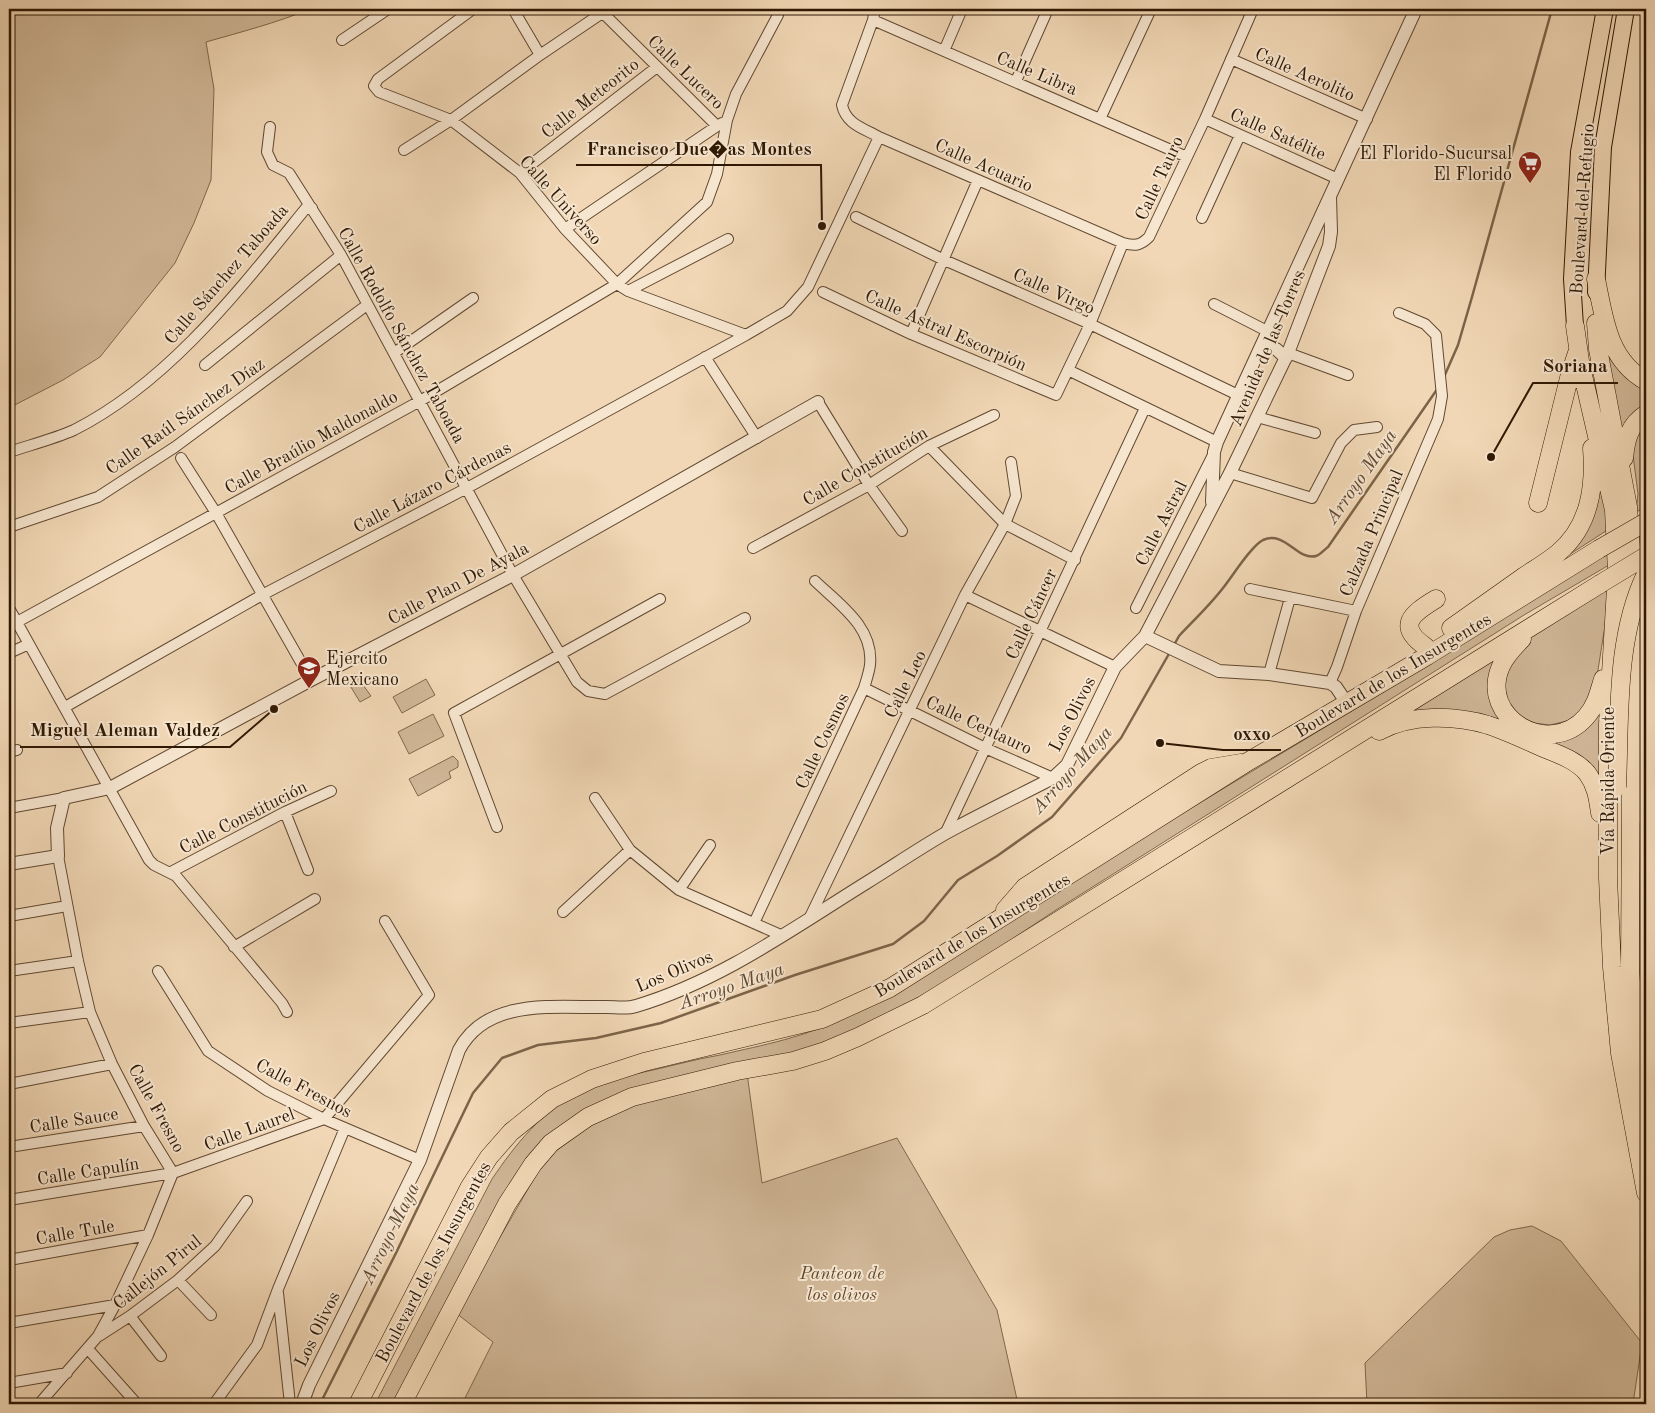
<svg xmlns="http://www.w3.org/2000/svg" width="1655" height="1413" font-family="'Old Standard TT',serif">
	<rect width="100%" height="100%" fill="#f1d7b5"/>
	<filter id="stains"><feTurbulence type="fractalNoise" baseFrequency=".004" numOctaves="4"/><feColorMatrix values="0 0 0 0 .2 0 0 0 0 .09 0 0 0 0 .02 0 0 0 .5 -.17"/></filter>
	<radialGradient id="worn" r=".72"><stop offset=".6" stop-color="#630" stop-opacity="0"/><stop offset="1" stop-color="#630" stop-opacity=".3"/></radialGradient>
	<path fill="#d0b797" stroke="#80684d" d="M9,9H310C276,23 241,32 206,42L214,89L211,180L194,223L175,263L100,357L63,380L9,408Z
		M1605,347C1618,366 1625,379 1646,390V406L1621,446Z
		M1646,419V507L1636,512L1638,494L1632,447L1633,440Z
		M1601,460L1609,529L1550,567L1571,548Z
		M1610,548L1609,565L1524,615L1056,910L979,961L885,1017L793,1055L623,1093C595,1102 573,1119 550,1136L395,1404H375L492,1179C515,1145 542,1111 580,1091C598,1081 632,1075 653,1070C675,1065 697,1059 720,1055C763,1045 807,1037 847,1016L1408,677Z
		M1611,587L1595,689L1581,712L1567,721L1550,725L1534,723L1526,719L1518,713L1508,701L1505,694V665L1523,642Z
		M1642,632L1646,637L1645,764L1643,762Z
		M1498,655L1497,702L1543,736L1600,703V786L1574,754L1409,714Z
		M355,674L371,696L360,702L346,679Z
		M426,679L435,695L402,713L393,697Z
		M433,714L444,736L409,754L398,732Z
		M453,756L458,761V767L449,772L451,778L418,796L409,779Z
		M747,1073L762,1183L897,1138L997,1310L1018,1404H462L493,1342L456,1313L546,1158L592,1125L642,1102Z
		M1532,1226L1561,1241L1642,1343L1633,1404H1367L1365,1363L1494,1237L1510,1230Z"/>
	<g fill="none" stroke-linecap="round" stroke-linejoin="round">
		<path stroke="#7c6449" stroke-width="2.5" d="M1444,377L1458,345L1472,297L1552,9
			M1174,645L1179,636C1194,620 1210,605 1223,588C1232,577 1251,546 1263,540C1285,530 1297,561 1316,556C1320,555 1325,549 1328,547L1438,388
			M320,1404L396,1253L473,1093L502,1058L538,1045L596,1038L661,1023L795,975L893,944L924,921L958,880L997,856L1052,817L1121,738L1170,652"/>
		<g stroke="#604830" stroke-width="12">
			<path id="minor" d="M473,9L378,79L374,86L379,92L451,120L520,173L565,229L617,284L628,291L746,335
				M513,9L540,55
				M875,9L873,20L842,105C846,124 863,128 879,137L1123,243C1135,246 1140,246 1149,237L1205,119L1253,9
				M603,13L717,126L722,123
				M873,20L1187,157
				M342,40L388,9
				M944,51L962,9
				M1231,59L1367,119
				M1016,81L1048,9
				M1100,119L1151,9
				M1205,119L1338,179
				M270,127L267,152L273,165L289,173L341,255L513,575L577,682L588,691L605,694L745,618
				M404,150L451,120L540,55L608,9
				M520,173L657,67
				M856,217L942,259L1090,324L1238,395
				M1202,218L1240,135
				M565,229L717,126
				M628,291L728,239
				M823,292L911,334L1056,395L1090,324L1123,243
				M1214,304L1269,332
				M911,334L978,180
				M394,353L473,298
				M1288,353L1348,375
				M705,357L757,438
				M205,365L341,255
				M1068,370L1217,442
				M818,402L869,485L902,531
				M1257,417L1315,433
				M929,446L1005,524L1075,560
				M9,452C30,445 54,439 74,430C169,382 240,289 306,208L309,206L312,208
				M181,458L216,513L311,680
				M1230,473L1312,498L1341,443L1354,430L1377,427
				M9,527L98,497L175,447L367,305
				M753,548L869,485L929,446L994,415
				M1250,589L1356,611
				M965,595L1115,667
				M9,608L149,860L154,865L176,876L282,1003L287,1012
				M1136,608L1213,455
				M17,622L420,401L617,284L707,202L717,174L727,120L736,94L778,15L779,9
				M9,653L29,644
				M1269,674L1290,598
				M1330,683L1337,667L1356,611L1438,419L1442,396L1436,335L1425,324L1399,313
				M864,688L985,748L1053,778
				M65,707L262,595L467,488L746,335L787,311L808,287L879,137
				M9,752L17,750
				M595,798L630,850L679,890L783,936
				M9,808L64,798
				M285,812L308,870
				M497,827L454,713L660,599
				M945,834L1145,408
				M58,856L78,961L90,1012L112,1064L144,1126L173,1173
				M171,872L285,812L331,791
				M679,890L710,845
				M563,912L630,850
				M9,916L67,906
				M810,917L965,595L1005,524L1016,496L1011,462
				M754,923L864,688C866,681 869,673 870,665C874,627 839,604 815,581
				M234,947L315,899
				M9,971L78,961
				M158,971L208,1051L268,1091L324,1119L420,1160
				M9,1023L90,1012
				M9,1084L112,1064
				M9,1147L144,1126
				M9,1200L173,1173L324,1119L429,995L385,921
				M9,1260L148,1235
				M178,1280L211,1315
				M278,1293L290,1404
				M130,1316L161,1356
				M9,1323L115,1305
				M99,1336L130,1316L178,1280L215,1246L247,1201
				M88,1349L137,1404
				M9,1383L67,1373
				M39,1404L98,1336L115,1305L148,1235L173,1173
				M214,1404L257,1345L278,1289L345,1128"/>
		</g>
		<g stroke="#604830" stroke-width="14">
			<path id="tertiary" d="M1262,346L1276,349L1286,358
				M1212,502L1214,452L1217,442L1416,9
				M1145,636L1219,671L1269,674L1330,683L1336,687L1342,696
				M9,864L58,856L57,828L64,798L110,788L311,680L513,575L818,402
				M302,1404L309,1385L420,1160L459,1050C487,997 556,1008 606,1007C616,1007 627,1009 636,1006C720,981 792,929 866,883C892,867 918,849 946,833C981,814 1018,796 1053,778L1067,765L1115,667L1145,636L1230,473L1288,353L1329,246L1331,232L1330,197"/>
		</g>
		<g stroke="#2f1803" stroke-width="18">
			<path id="primary" d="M1596,292L1603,147L1626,9
				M1575,326L1572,279L1579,152L1605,9"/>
		</g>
		<g stroke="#2f1803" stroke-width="19">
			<path id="trunk" d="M1596,279C1604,318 1608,360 1646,381
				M1596,323L1598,349L1628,507L1631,547L1632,609
				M1575,326L1583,382
				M1582,371L1614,510L1617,571L1608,724V878L1612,967L1620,1053L1646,1193
				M1624,458C1626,439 1629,425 1646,414
				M1538,503L1570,374L1577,353
				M1635,596L1639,616L1646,628
				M1451,628C1475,611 1499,594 1523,577C1535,569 1547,562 1558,553C1590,526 1595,487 1592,448
				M1632,635L1630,966L1635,1049L1646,1115
				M1522,639C1514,647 1506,655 1501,666C1478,718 1549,759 1586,717C1596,706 1599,692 1603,679
				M1426,647C1396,626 1411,614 1436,599
				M1379,731C1411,714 1454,715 1488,725C1506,731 1523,739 1541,747C1557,754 1575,759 1587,773C1596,785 1598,798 1600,813
				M1639,814L1646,781
				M1005,910L1025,887L1201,773L1211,768L1241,763
				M358,1404L469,1188L489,1157L511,1132L552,1099L592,1079L644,1062L822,1019L890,988L1249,761L1427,656L1599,549
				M402,1404L507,1204L533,1164L551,1143L588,1117L632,1097L737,1071L793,1061L825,1051L858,1037L923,1005L1600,584"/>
		</g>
		<use href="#minor" stroke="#f6e5cf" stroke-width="10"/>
		<use href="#tertiary" stroke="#f6e5cf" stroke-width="12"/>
		<use href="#primary" stroke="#f1d7b5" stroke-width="16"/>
		<use href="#trunk" stroke="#f1d7b5" stroke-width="18"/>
		<g stroke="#2f1803" stroke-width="19" stroke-linecap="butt">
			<path id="trunk-bridge" d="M1599,549L1646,522
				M1600,584L1646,556
				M1617,787C1620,718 1615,638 1646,574"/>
		</g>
		<use href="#trunk-bridge" stroke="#f1d7b5" stroke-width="18"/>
	</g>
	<defs>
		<g id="supermarket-pin" transform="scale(1.25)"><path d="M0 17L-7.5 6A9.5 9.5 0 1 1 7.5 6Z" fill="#8f2418" stroke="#f6e5cf"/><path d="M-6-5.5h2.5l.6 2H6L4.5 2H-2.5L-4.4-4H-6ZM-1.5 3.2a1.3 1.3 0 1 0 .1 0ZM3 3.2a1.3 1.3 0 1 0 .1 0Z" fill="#fff"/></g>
		<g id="school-pin" transform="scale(1.25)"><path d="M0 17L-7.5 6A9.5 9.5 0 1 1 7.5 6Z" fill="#8f2418" stroke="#f6e5cf"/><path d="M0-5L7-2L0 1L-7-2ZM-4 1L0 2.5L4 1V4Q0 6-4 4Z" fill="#fff"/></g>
	</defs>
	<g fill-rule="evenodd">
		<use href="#supermarket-pin" x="1530" y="163"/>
		<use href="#school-pin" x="309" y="668"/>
	</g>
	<g text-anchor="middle" stroke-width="4" stroke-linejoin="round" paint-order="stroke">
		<g font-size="18" fill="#2f1803" stroke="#f6e5cf">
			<text transform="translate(686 72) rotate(44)" y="6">Calle Lucero</text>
			<text transform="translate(1037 73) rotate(23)" y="6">Calle Libra</text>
			<text transform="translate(1305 74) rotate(24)" y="6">Calle Aerolito</text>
			<text transform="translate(590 98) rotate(-38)" y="6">Calle Meteorito</text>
			<text transform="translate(1278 134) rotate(24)" y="6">Calle Satélite</text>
			<text transform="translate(984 165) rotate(24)" y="6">Calle Acuario</text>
			<text transform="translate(1159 178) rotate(-65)" y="6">Calle Tauro</text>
			<text transform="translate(561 200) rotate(48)" y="6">Calle Universo</text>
			<text transform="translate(1582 209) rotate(-86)" y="6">Boulevard del Refugio</text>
			<text transform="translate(226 274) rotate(-49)" y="6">Calle Sánchez Taboada</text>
			<text transform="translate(1054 291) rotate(24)" y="6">Calle Virgo</text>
			<text transform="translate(946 330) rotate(24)" y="6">Calle Astral Escorpión</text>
			<text transform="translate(402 335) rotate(61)" y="6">Calle Rodolfo Sánchez Taboada</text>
			<text transform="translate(1267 348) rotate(-67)" y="6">Avenida de las Torres</text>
			<text transform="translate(185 416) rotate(-35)" y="6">Calle Raúl Sánchez Díaz</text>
			<text transform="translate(311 442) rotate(-29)" y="6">Calle Braúlio Maldonaldo</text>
			<text transform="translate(865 466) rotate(-30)" y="6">Calle Constitución</text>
			<text transform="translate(432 487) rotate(-28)" y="6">Calle Lázaro Cárdenas</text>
			<text transform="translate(1161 523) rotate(-63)" y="6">Calle Astral</text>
			<text transform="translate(1371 533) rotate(-67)" y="6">Calzada Principal</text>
			<text transform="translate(458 583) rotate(-28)" y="6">Calle Plan De Ayala</text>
			<text transform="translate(1031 614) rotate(-65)" y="6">Calle Cáncer</text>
			<text transform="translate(1393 675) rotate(-31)" y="6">Boulevard de los Insurgentes</text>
			<text transform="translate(905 684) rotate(-64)" y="6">Calle Leo</text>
			<text transform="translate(1072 714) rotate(-63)" y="6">Los Olivos</text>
			<text transform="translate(979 725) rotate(25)" y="6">Calle Centauro</text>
			<text transform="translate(822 741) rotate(-65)" y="6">Calle Cosmos</text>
			<text transform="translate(1608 781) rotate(-90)" y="6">Vía Rápida Oriente</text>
			<text transform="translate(243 817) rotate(-27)" y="6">Calle Constitución</text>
			<text transform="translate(972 935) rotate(-31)" y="6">Boulevard de los Insurgentes</text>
			<text transform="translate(674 971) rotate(-23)" y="6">Los Olivos</text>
			<text transform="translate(304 1088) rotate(28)" y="6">Calle Fresnos</text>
			<text transform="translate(157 1108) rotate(61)" y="6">Calle Fresno</text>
			<text transform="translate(74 1120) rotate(-9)" y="6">Calle Sauce</text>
			<text transform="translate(249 1129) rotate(-20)" y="6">Calle Laurel</text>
			<text transform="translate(88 1171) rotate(-9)" y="6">Calle Capulín</text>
			<text transform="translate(75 1232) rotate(-10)" y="6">Calle Tule</text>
			<text transform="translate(433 1262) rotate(-62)" y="6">Boulevard de los Insurgentes</text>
			<text transform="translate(157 1272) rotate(-39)" y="6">Callejón Pirul</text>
			<text transform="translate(317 1329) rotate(-64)" y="6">Los Olivos</text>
		</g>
		<g font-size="18" fill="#2f1803" stroke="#f6e5cf" text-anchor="end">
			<text x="1512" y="159">El Florido-Sucursal<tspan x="1512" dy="21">El Florido</tspan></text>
			<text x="326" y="664" text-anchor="start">Ejercito<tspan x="326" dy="21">Mexicano</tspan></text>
		</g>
		<g font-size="18" font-style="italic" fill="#5f482f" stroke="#f6e5cf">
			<text x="842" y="1279">Panteon de<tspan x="842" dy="21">los olivos</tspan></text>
		</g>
		<g font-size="19" font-style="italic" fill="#624a32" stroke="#f6e5cf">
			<text transform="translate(1360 476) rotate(-55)" y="7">Arroyo Maya</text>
			<text transform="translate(1071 769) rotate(-48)" y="7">Arroyo Maya</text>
			<text transform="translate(731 985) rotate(-19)" y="7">Arroyo Maya</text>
			<text transform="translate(389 1233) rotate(-64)" y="7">Arroyo Maya</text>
		</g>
	</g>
	<path fill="none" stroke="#2f1803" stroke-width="2" d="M822 226L821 165H576M1491 457L1533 383H1618M274 709L230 747H20M1160 743L1223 750H1281"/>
	<g fill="#2f1803" stroke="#f6e5cf" stroke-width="2">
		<circle cx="822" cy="226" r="5"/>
		<circle cx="1491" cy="457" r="5"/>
		<circle cx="274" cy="709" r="5"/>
		<circle cx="1160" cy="743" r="5"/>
	</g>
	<g font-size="19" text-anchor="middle" font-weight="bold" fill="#2f1803" stroke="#f6e5cf" stroke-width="4" stroke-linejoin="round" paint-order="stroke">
		<text x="699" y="155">Francisco Due�as Montes</text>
		<text x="1575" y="372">Soriana</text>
		<text x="125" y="736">Miguel Aleman Valdez</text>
		<text x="1252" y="740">oxxo</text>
	</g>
	<rect width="1655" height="1413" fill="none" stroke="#f1d7b5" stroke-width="30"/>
	<rect x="10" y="10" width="1635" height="1393" fill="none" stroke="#2f1803" stroke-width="2.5"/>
	<rect x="15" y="15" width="1625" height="1383" fill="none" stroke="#2f1803"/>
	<rect width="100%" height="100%" filter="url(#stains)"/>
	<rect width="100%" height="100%" fill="url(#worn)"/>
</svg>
